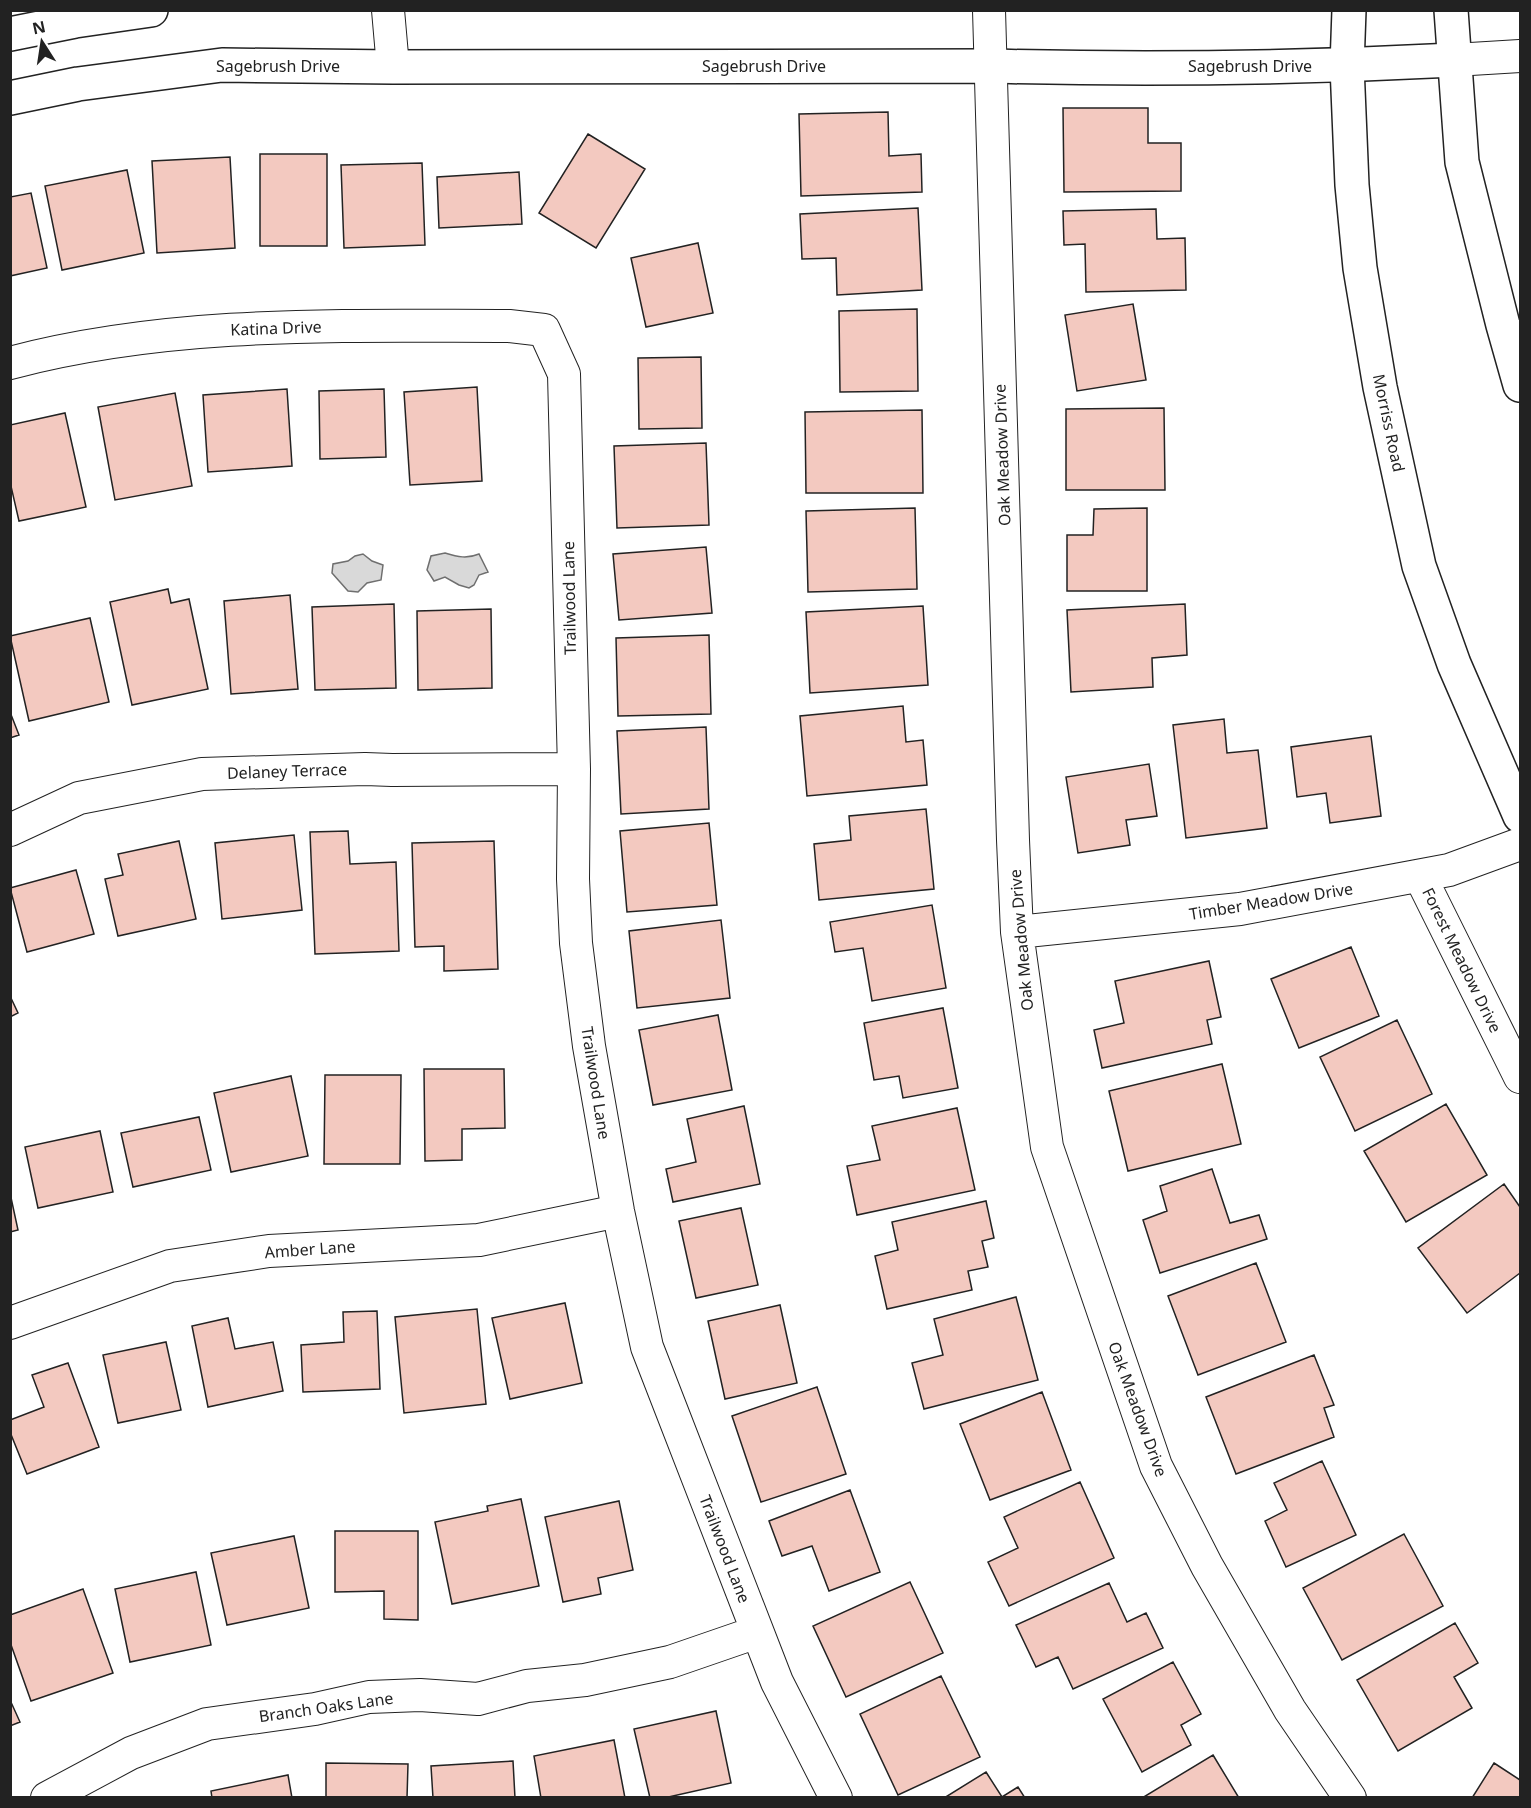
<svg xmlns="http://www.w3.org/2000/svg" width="1531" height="1808" font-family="'Noto Sans',sans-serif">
	<rect width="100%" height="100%" fill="#fff"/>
	<path fill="#d9d9d9" stroke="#6f6f6f" stroke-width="1.5" d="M445,553C458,557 467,559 479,554L488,572L479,575L474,585L469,588L459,585L445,577L434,581L427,570L431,556Z
		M363,554L372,561L383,565L381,580L367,583L358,592L348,591L332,573L333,564L348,561L355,556Z"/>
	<path fill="#f3c9c0" stroke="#222" stroke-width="1.5" d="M1063,108H1148V143H1181V191L1064,192Z
		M888,112L889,156L921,154L922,192L801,196L799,114Z
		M588,134L645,169L596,248L539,213Z
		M260,154H327V246H260Z
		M230,157L235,248L157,253L152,161Z
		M422,163L425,245L344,248L341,165Z
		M127,170L144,253L62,270L45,186Z
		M519,172L522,224L439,228L437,177Z
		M31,193L47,268L10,276V197Z
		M918,208L922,290L837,295L836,258L802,259L800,214Z
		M1156,209L1157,239L1185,238L1186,290L1086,292L1085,244L1064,245L1063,211Z
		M698,243L713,313L646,327L631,258Z
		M1133,304L1146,380L1077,391L1065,315Z
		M917,309L918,391L840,392L839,311Z
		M701,357L702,428L639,429L638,358Z
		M477,387L482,481L410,485L404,392Z
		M287,389L292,466L208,472L203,395Z
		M384,389L386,457L320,459L319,391Z
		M175,393L192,486L115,500L98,407Z
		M1164,408L1165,490H1066V409Z
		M922,410L923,493H806L805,412Z
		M65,413L86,507L19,521L10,482V425Z
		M706,443L709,525L617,528L614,446Z
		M915,508L917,589L808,592L806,511Z
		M1147,508V591H1067V535H1093L1094,509Z
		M706,547L712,613L619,620L613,554Z
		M168,589L171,603L189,599L208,689L132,705L110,602Z
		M290,595L298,689L231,694L224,601Z
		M394,604L396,688L315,690L312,607Z
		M1185,604L1187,655L1152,658L1153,687L1071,692L1067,610Z
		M923,606L928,685L810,693L806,612Z
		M491,609L492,688L418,690L417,611Z
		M90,618L109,702L29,721L10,636Z
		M709,635L711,714L618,716L616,638Z
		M903,706L906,742L923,740L927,785L807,796L800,716Z
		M10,712L19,735L10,738Z
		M1224,719L1227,753L1258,750L1267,828L1186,838L1173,725Z
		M706,727L709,809L621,814L617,731Z
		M1371,736L1381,816L1330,823L1326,793L1297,797L1291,747Z
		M1149,764L1157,816L1126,820L1130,845L1078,853L1066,777Z
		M926,809L934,889L819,900L814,844L851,840L849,816Z
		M709,823L717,905L627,912L620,831Z
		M348,831L350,864L396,862L399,951L315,954L310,832Z
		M294,835L302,910L222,919L215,843Z
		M179,841L196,919L118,936L105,879L123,875L118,854Z
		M494,841L498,969L444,971V946L415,947L412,843Z
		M76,870L94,934L27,952L10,888Z
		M932,905L946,988L872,1001L863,948L835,952L830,922Z
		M721,920L730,998L637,1008L629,931Z
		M1351,947L1379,1016L1299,1048L1271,979Z
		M1209,961L1221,1017L1207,1020L1212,1044L1102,1068L1094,1030L1124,1023L1115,981Z
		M10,996L18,1013L10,1017Z
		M943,1008L958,1088L903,1098L899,1076L874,1080L864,1023Z
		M718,1015L732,1090L653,1105L639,1030Z
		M1397,1020L1432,1094L1355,1131L1320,1057Z
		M1222,1064L1241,1144L1128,1171L1109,1091Z
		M424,1069H504L505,1128L462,1129V1160L425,1161Z
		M325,1075H401L400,1164H324Z
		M291,1076L308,1156L231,1172L214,1093Z
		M1446,1104L1487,1175L1406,1222L1364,1151Z
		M744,1106L760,1184L673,1202L666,1169L696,1162L687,1119Z
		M957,1108L975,1190L857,1215L847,1166L880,1160L872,1126Z
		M199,1117L211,1170L133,1187L121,1133Z
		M100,1131L113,1192L38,1208L25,1147Z
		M1212,1169L1230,1223L1259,1215L1267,1239L1160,1273L1143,1220L1167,1211L1160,1186Z
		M1504,1184L1520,1207V1273L1467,1313L1418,1248Z
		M10,1193L18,1230L10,1232Z
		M986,1201L994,1238L982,1241L988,1267L968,1271L972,1290L887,1309L875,1256L898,1250L892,1222Z
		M741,1208L758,1285L696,1298L679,1221Z
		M1256,1263L1286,1342L1198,1375L1168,1296Z
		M1016,1297L1038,1380L924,1409L912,1363L943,1355L934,1319Z
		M565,1303L582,1383L510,1399L492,1318Z
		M780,1305L797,1383L725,1399L708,1321Z
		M477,1309L486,1404L404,1413L395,1317Z
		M377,1311L380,1389L303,1392L301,1345L344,1342L343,1312Z
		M228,1318L235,1349L273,1342L283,1391L208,1407L192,1326Z
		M166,1342L181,1410L118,1423L103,1355Z
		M1314,1355L1334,1405L1324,1408L1334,1437L1236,1474L1206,1397Z
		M68,1363L99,1447L27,1474L10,1432V1420L44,1407L32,1375Z
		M817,1387L846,1474L761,1502L732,1416Z
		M1042,1392L1071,1470L990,1500L960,1424Z
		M1322,1461L1356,1535L1286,1567L1265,1521L1287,1510L1274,1483Z
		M1080,1482L1114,1558L1009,1606L988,1562L1018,1548L1004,1517Z
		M850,1490L880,1572L829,1591L812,1546L782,1556L769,1521Z
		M521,1499L539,1586L452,1604L435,1522L488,1511L487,1506Z
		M619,1501L633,1570L598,1578L601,1594L563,1602L545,1517Z
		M335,1531H418V1620L384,1619V1591L335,1592Z
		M1404,1534L1443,1606L1342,1660L1303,1588Z
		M294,1536L309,1608L227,1625L211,1553Z
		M196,1572L211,1645L130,1662L115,1589Z
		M910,1582L943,1653L846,1697L813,1626Z
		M1109,1583L1127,1622L1146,1613L1163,1648L1073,1689L1058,1657L1036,1667L1016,1625Z
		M83,1589L113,1673L31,1701L10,1642V1615Z
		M1455,1623L1478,1663L1454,1677L1472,1708L1398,1751L1357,1680Z
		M1173,1662L1201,1714L1181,1725L1191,1745L1142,1772L1103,1699Z
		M941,1676L980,1757L898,1795L860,1714Z
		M10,1700L20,1722L10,1726Z
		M716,1711L731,1783L664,1798H650L634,1729Z
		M614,1740L625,1798H541L534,1756Z
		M1213,1755L1239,1798H1142Z
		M513,1761L515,1798H433L431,1766Z
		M326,1763L408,1764L407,1798H326Z
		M1494,1763L1520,1780V1798H1472Z
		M986,1772L1002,1797L1018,1787L1025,1798H944Z
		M288,1775L292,1798H212L211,1791Z"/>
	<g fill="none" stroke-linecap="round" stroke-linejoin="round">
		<g stroke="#222" stroke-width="34">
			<path id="minor" d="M388,10L393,67
				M989,10L1013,840L1017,932L1047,1147L1156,1466L1207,1566L1290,1710L1350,1798
				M1454,60L1520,56
				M10,363C173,320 342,326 509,326L544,330L564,374L574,769L573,879L576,943L589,1046L618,1211L647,1347L777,1682L836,1798
				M10,830L79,798L202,774L365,769L392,770L574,769
				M1420,876L1520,1077
				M1017,932L1240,909L1449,870L1520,844
				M10,1323L170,1266L269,1251L479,1240L618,1211
				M47,1798L131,1753L207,1724L315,1709L369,1697L420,1695L478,1699L527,1686L585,1680L670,1662L757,1632"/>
		</g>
		<g stroke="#222" stroke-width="36">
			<path id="tertiary" d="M10,34L75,21L151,10
				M10,98L78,84L222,65L393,67L990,66C1145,70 1300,68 1454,60"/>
		</g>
		<g stroke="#222" stroke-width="36">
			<path id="secondary" d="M1349,10L1347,66L1352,185L1360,268L1380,387L1419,566L1454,664L1520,816
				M1451,10L1462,162L1503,325L1520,385"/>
		</g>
		<use href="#minor" stroke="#fff" stroke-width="32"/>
		<use href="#tertiary" stroke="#fff" stroke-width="33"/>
		<use href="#secondary" stroke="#fff" stroke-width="33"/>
	</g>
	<g text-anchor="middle" stroke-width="4.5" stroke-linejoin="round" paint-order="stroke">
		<g font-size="16" fill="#222" stroke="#fff">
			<text x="278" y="72">Sagebrush Drive</text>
			<text x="764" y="72">Sagebrush Drive</text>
			<text x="1250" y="72">Sagebrush Drive</text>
			<text transform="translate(276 328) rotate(-2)" y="6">Katina Drive</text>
			<text transform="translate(1389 423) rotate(78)" y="6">Morriss Road</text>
			<text transform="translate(1002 455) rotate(-92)" y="6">Oak Meadow Drive</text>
			<text transform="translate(569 598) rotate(-91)" y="6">Trailwood Lane</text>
			<text transform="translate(287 771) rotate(-2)" y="6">Delaney Terrace</text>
			<text transform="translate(1271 901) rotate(-9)" y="6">Timber Meadow Drive</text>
			<text transform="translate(1021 940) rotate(-95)" y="6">Oak Meadow Drive</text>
			<text transform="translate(1462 960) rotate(64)" y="6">Forest Meadow Drive</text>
			<text transform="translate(596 1083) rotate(81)" y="6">Trailwood Lane</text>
			<text transform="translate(310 1249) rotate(-4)" y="6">Amber Lane</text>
			<text transform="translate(1138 1409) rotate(70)" y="6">Oak Meadow Drive</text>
			<text transform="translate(725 1549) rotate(69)" y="6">Trailwood Lane</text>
			<text transform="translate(326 1707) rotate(-8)" y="6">Branch Oaks Lane</text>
		</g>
	</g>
	<rect width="1531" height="1808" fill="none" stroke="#222222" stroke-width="24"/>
	<g transform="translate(42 42) rotate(348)" stroke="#ffffff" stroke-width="4.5" paint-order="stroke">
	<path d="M0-4.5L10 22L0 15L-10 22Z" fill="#222222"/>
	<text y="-9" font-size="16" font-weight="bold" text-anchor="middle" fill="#222222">N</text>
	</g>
</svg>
